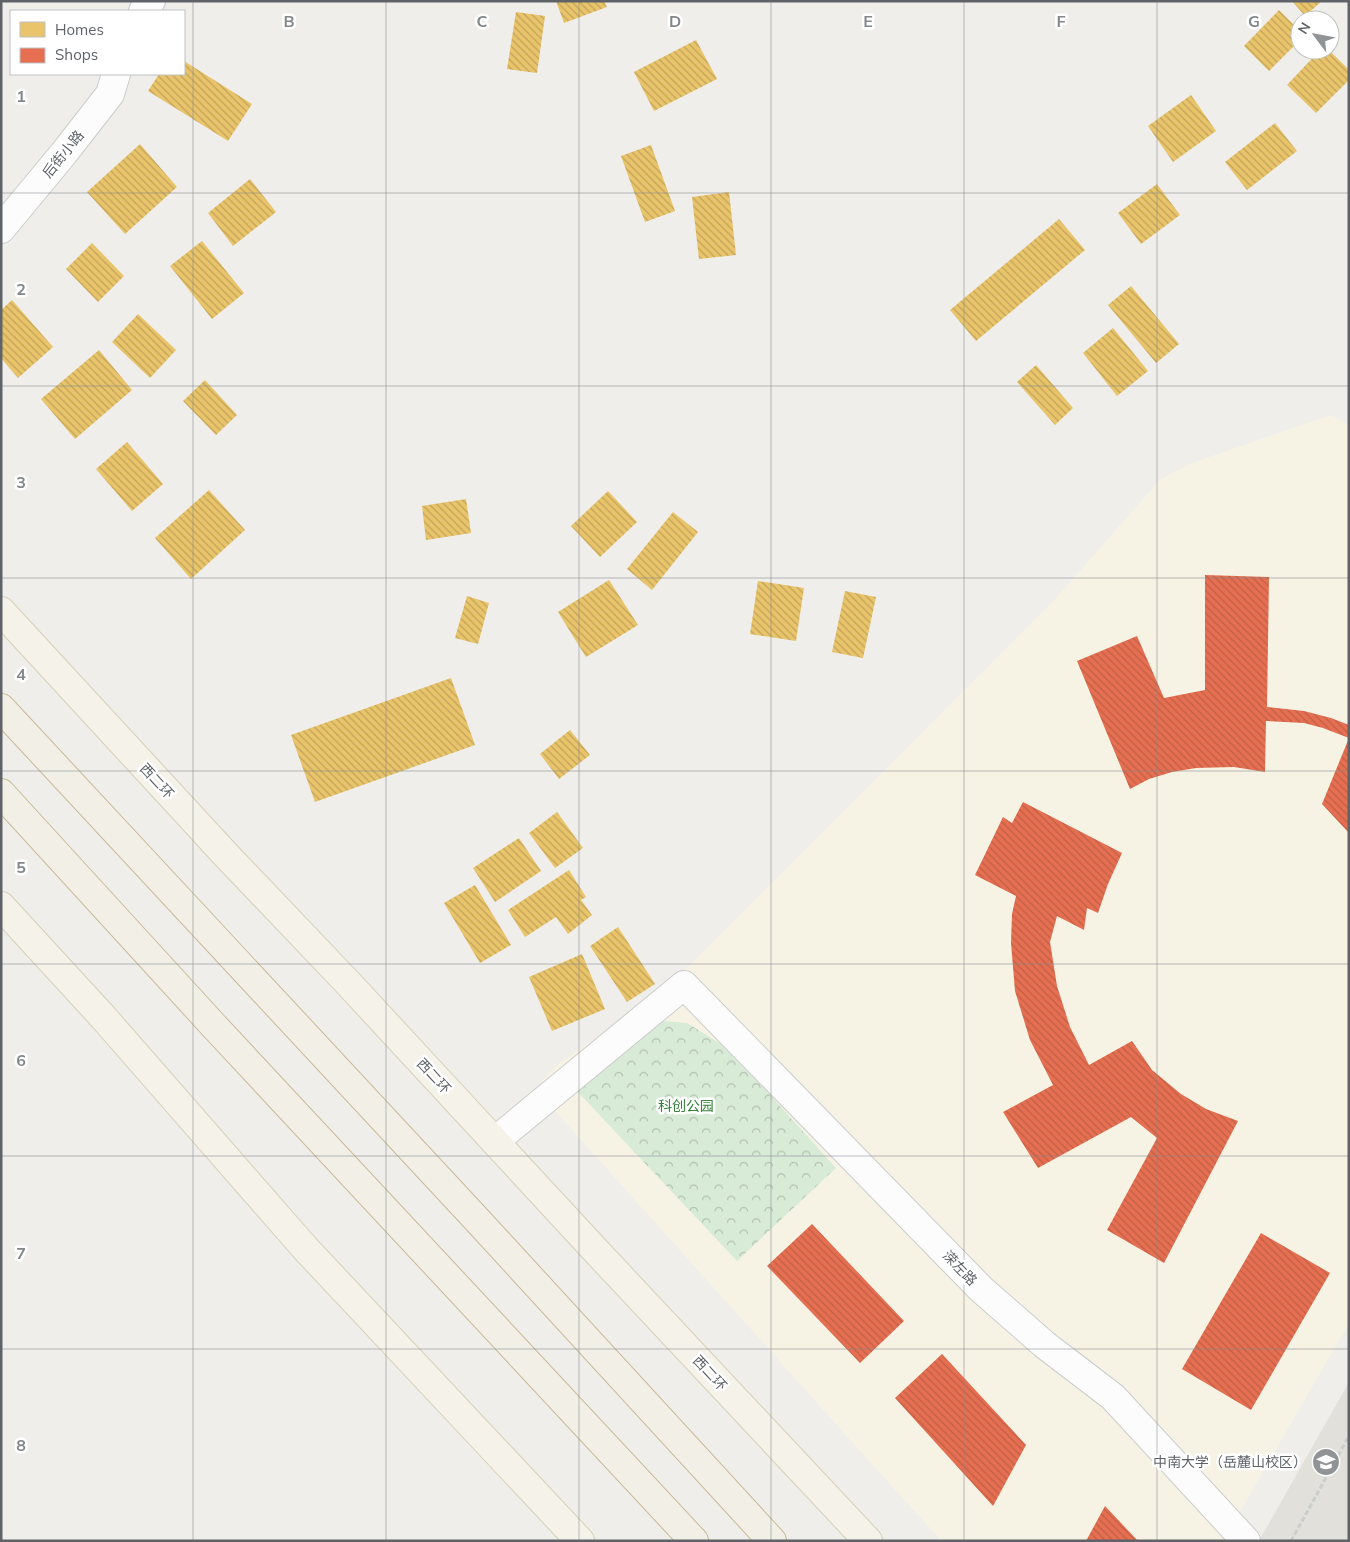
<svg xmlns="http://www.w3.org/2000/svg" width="1350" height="1542" font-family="Mulish,'Noto Sans SC',sans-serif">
	<defs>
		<pattern id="forest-crowns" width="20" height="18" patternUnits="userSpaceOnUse" patternTransform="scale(1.25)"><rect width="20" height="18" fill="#d8ebd6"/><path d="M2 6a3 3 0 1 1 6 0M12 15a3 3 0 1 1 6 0" fill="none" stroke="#b2c2b1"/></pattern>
		<pattern id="homes-back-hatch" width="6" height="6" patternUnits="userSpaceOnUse" patternTransform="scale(1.25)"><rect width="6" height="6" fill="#e9c46a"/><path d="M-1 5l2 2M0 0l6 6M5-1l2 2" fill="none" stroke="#c0a35b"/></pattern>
		<pattern id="shops-back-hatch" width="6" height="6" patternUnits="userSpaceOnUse" patternTransform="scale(1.25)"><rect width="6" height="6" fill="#e76f51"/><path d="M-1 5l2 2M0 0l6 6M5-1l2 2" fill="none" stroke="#be5f47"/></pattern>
	</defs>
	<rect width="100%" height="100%" fill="#efeeea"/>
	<path fill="#f7f3e4" d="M1331,415L1349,425V1323L1223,1541H942L888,1482L556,1112L542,1081L557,1065L628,1016L690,965L1055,599L1160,480L1189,464Z"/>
	<path fill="#e2e0da" d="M1349,1382V1541H1259Z"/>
	<path fill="url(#forest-crowns)" d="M663,1021L687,1023L721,1044L735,1056L836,1168L737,1261L575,1089L644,1026Z"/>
	<path fill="url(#homes-back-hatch)" d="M556,1H604L607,7L564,23Z
		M1292,1H1322L1305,16Z
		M1279,10L1300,31V40L1269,71L1244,46Z
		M516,12L545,16L537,73L507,69Z
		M696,40L717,79L654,111L634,72Z
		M1320,50H1329L1349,70V80L1316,113L1287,85Z
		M184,61L252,104L228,141L148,91L159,74H184Z
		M1191,95L1216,131L1173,162L1148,126Z
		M1275,123L1297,151L1247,190L1225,162Z
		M140,144L177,187L125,234L87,192Z
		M651,145L675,211L645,222L621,156Z
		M250,179L276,212L233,246L208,213Z
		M1157,184L1180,215L1141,244L1118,213Z
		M729,192L736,255L699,259L692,197Z
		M1059,219L1085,250L976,341L950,310Z
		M202,241L244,293L212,319L170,266Z
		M92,243L124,276L98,302L66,269Z
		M1131,286L1179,344L1156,363L1108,305Z
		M12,300L53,347L18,378L1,358V310Z
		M138,314L176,350L150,378L112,342Z
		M1113,328L1148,371L1117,396L1083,353Z
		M99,350L132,390L75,439L41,399Z
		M1036,365L1073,408L1055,425L1017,382Z
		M205,380L237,415L216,435L183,401Z
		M127,442L163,484L132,511L96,469Z
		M209,490L245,530L191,579L155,538Z
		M608,491L637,522L600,557L571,526Z
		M466,499L471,533L426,540L422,506Z
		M673,512L698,532L652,590L627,569Z
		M609,580L638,625L586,657L558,612Z
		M758,581L804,588L796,641L750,634Z
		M845,591L876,597L863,658L832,652Z
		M467,596L489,603L478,644L455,638Z
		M451,678L475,745L315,802L291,735Z
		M570,730L590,755L559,779L540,754Z
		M557,812L583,848L555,868L529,833Z
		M519,838L541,871L495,902L473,868Z
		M569,870L586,897L581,900L592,915L568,934L556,917L525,937L508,910Z
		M475,885L511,945L480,963L444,903Z
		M618,927L655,984L627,1002L590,946Z
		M582,954L605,1009L552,1031L529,977Z"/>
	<path fill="url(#shops-back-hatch)" d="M1205,575L1269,577L1267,707L1304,711L1331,718L1349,725V738L1323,728L1304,723L1266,721L1265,772L1234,767L1196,768L1172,772L1149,779L1130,789L1077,661L1137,636L1164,698L1205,690Z
		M1349,738V833L1322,804Z
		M1023,802L1122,853L1108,884L1098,913L1087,908L1084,930L1057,916L1050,942L1057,986L1070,1027L1089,1065L1132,1041L1152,1070L1181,1094L1206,1109L1238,1121L1164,1263L1107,1230L1157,1138L1131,1117L1038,1168L1003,1112L1053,1085L1030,1040L1015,991L1011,943L1012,914L1016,896L975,875L1003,817L1012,823Z
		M812,1224L904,1321L860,1363L767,1266Z
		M1261,1233L1330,1273L1251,1410L1182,1369Z
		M942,1354L1026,1445L993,1506L895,1398Z
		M1105,1506L1138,1541H1086Z"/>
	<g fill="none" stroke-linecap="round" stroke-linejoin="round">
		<g stroke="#cbcccc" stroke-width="30">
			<path id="minor" d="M143,11L151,1
				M1,229L64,153L110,94L116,74
				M495,1141L684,985L981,1289L1045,1345L1113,1397L1246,1541"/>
		</g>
		<g stroke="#d7ceb8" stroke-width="30">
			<path id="primary" d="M1,611L227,856L349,984L597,1252L868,1541
				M1,906L103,1017L305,1248L580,1541"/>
		</g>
		<g stroke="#c8b996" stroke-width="30">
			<path id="trunk" d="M1,708L480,1223L772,1541
				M1,793L214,1026L694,1541"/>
		</g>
		<path stroke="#cacfcc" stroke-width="3" stroke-dasharray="5 2.5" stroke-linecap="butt" d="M1291,1541L1349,1436"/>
		<use href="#minor" stroke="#fdfcfc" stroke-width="28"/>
		<use href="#primary" stroke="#f4f2e9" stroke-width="28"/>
		<use href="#trunk" stroke="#f2f0e6" stroke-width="28"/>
	</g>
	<path fill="none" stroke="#84888a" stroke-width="1" stroke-opacity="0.55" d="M193,1V1541M386,1V1541M579,1V1541M771,1V1541M964,1V1541M1157,1V1541M1,193H1349M1,386H1349M1,578H1349M1,771H1349M1,964H1349M1,1156H1349M1,1349H1349"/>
	<defs>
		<g id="university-disc" transform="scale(1.4375)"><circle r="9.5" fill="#919496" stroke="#fff"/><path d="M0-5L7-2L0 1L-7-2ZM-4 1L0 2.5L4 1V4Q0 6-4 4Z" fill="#fff"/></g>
	</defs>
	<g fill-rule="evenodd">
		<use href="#university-disc" x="1326" y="1462"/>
	</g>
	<g text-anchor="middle" stroke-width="5" stroke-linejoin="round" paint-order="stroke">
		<g font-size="14" fill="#5f6368" stroke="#fff">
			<text transform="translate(63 154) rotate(-51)" y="5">后街小路</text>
			<text transform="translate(157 781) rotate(47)" y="5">西二环</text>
			<text transform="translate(434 1076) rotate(47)" y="5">西二环</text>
			<text transform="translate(960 1268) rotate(46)" y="5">溁左路</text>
			<text transform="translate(710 1373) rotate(47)" y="5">西二环</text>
		</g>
		<g font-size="14" fill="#348238" stroke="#fff">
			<text x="686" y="1111">科创公园</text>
		</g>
		<g font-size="14" fill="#5f6368" stroke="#fff" text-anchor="end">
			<text x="1307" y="1467">中南大学（岳麓山校区）</text>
		</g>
	</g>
	<g font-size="16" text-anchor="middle" font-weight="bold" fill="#84888a" stroke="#fff" stroke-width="5" stroke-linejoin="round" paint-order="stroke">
		<text x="289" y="27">B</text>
		<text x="482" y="27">C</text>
		<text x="675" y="27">D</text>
		<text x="868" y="27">E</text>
		<text x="1061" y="27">F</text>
		<text x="1254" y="27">G</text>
		<text x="21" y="102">1</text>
		<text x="21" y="295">2</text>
		<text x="21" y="488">3</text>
		<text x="21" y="680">4</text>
		<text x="21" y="873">5</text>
		<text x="21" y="1066">6</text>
		<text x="21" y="1259">7</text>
		<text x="21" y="1451">8</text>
	</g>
	<rect width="1350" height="1542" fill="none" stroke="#5f6368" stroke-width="5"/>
	<rect x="10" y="10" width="175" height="65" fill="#ffffff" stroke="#bfc1c3"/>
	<rect x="20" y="22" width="25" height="15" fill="#e9c46a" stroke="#bfc1c3"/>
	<text x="55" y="35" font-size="15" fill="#5f6368">Homes</text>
	<rect x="20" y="48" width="25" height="15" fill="#e76f51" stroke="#bfc1c3"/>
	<text x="55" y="60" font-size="15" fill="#5f6368">Shops</text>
	<g transform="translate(1315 35) rotate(302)"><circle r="24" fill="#ffffff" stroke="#bfc1c3"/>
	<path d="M0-4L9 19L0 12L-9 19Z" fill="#919496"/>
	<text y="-8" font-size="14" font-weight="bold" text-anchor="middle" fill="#5f6368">N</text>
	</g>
</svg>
